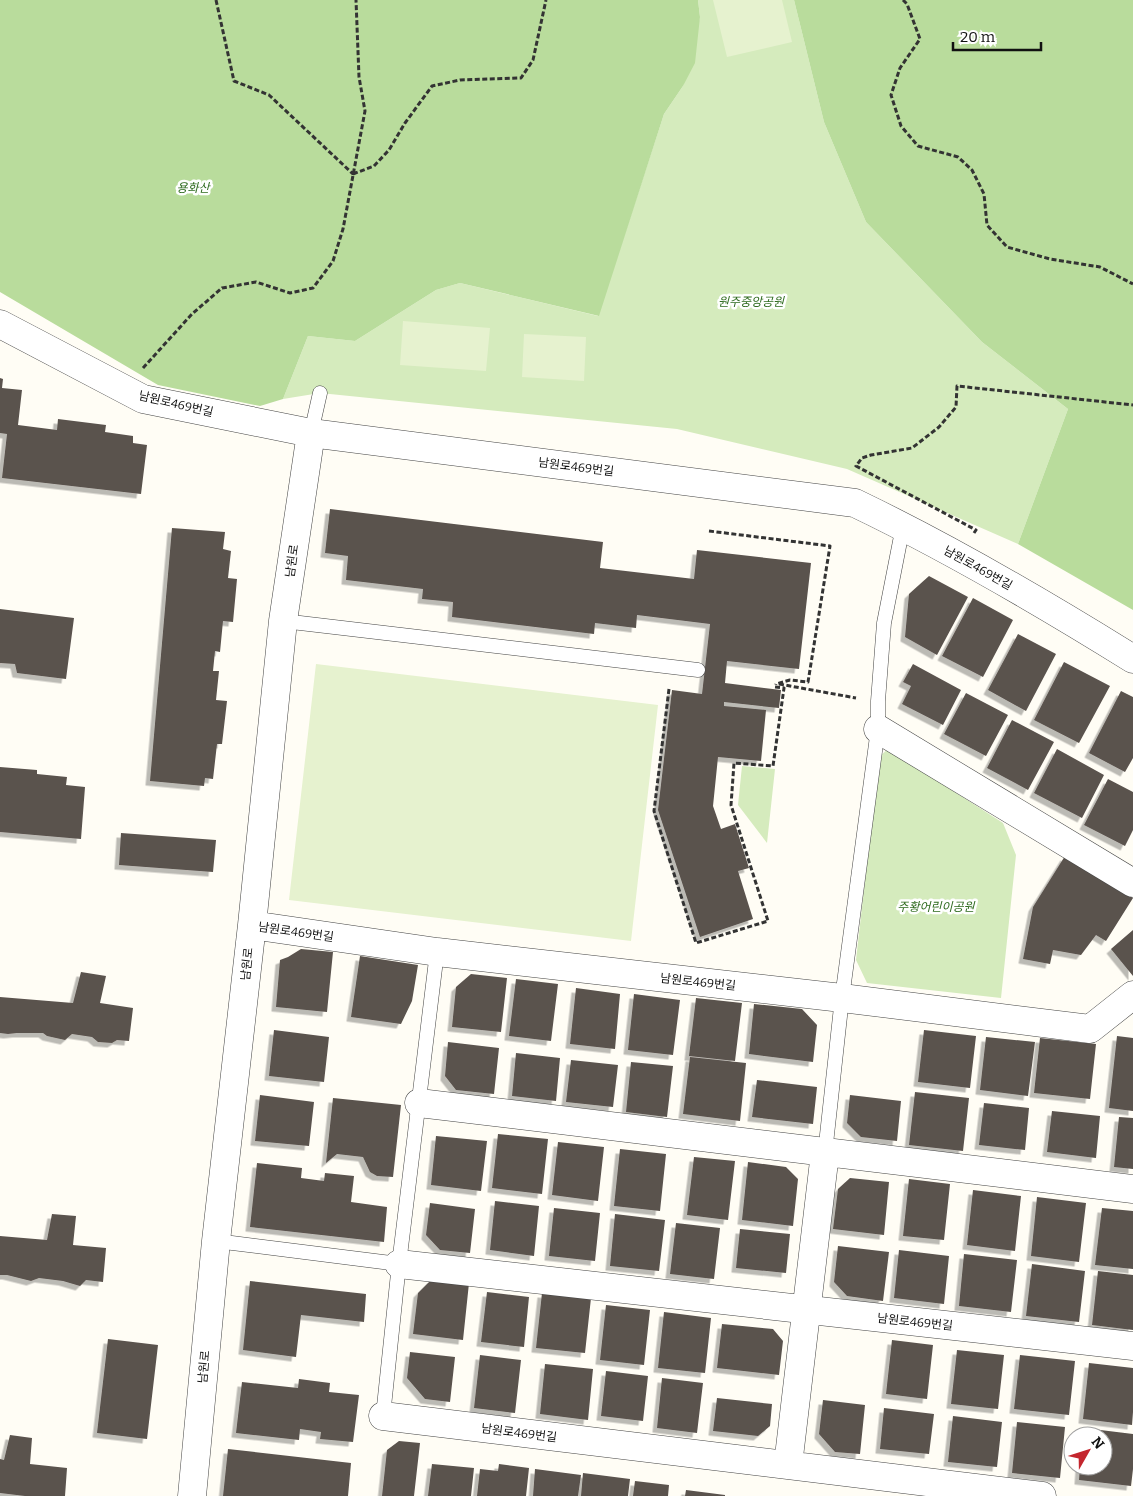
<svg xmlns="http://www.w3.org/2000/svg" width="1133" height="1496" font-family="Bitter,'Noto Sans KR',serif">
	<defs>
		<filter id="shadow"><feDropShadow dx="-4.5" dy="4.5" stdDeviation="0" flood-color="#0004"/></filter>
	</defs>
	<rect width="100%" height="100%" fill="#fffdf5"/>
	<path fill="#d5ebbd" d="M698,0H794L824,122L866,222L982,342L1068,409L1018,544L847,469L677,429L320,393L283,399L308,336L355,341L436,290L460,283L598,316L664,114L683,86L700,17Z
		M888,749L1003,823L1016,855L1001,998L867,983L856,960L879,757Z
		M742,766L775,769L767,843L738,805Z"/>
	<path fill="#b9dc9c" d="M0,0H698L700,17L695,63L683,86L664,114L599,316L460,283L436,290L355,341L308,336L283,399L260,406L158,385L0,292Z
		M794,0H1133V610L1018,544L1068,409L982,342L866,222L824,122Z"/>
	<path fill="#e6f2cf" d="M713,0H782L792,42L727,57Z
		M403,321L490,328L486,371L400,365Z
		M524,334L586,337L584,381L522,377Z
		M316,664L658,705L631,941L289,900Z"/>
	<path fill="#5a524d" filter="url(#shadow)" d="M0,378L3,379L2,388L22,390L18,425L57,430L58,419L106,425L105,432L133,436V443L147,445L141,494L2,478L7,434L0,433Z
		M330,509L603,542L600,568L694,579L697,550L811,563L799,669L727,661L725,683L781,690L779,708L724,702V706L766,710L761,761L718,757L713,806L721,829L735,824L749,868L738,871L753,919L700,937L658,810L672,690L702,694L710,624L637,615L636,628L595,623L594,634L452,617L453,602L422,599L423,589L346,580L348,556L325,553Z
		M172,528L225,532L223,549L231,551L228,578L237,579L233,622L223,621L220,652L215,651L213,671H219L216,700L227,701L222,744H217L213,779L205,778L204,786L150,781Z
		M929,576L968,597L937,655L905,637L909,594Z
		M973,598L1013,620L983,677L942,656Z
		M0,609L74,618L66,679L17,673L15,664L0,663Z
		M1018,634L1056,654L1026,711L988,690Z
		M1064,662L1110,686L1079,743L1034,720Z
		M913,664L961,690L943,725L902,704L911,686L903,682Z
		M1121,691L1133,697V758L1125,772L1089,753Z
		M966,693L1008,715L986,756L944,734Z
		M1012,720L1054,742L1028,790L987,768Z
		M1057,749L1104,775L1082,818L1034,793Z
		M0,767L37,770V774L67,777L66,785L85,787L81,839L0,832Z
		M1108,779L1133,792V830L1125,846L1084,825Z
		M121,833L216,840L213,872L119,865Z
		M1065,856L1133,898L1106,941L1096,935L1081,955L1053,950L1050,964L1023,959L1033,907Z
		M1133,930V976L1111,949Z
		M301,949L333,952L327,1012L276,1007L280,960L288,957Z
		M360,956L418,965L412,1001L401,1024L351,1017Z
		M81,972L106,976L100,1003L133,1008L129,1041L117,1040L112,1043L98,1042L92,1037L72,1034L65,1040L47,1036L43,1033H17L8,1034L0,1033V997L73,1003Z
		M471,974L507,978L501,1032L452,1027L456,987Z
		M516,979L558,984L551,1041L509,1036Z
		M576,988L620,994L615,1049L570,1044Z
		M634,994L680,1000L673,1055L628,1050Z
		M696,998L742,1003L735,1061L689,1056Z
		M754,1004L802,1009L817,1025L813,1062L749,1054Z
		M274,1030L329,1037L324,1082L269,1076Z
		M924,1030L976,1036L970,1088L918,1082Z
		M1117,1036L1133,1038V1111L1109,1108Z
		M986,1037L1035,1042L1028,1096L980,1090Z
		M1040,1038L1096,1044L1090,1099L1034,1093Z
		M448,1042L499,1048L494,1094L456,1090L445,1076Z
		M516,1053L560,1058L556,1101L512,1096Z
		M690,1057L746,1063L740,1121L683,1114Z
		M571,1060L618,1065L613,1107L566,1102Z
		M631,1062L673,1066L667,1117L626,1112Z
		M757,1080L817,1087L813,1124L752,1117Z
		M915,1092L969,1098L963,1151L909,1145Z
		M260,1095L314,1102L309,1146L255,1141Z
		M850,1095L901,1101L897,1141L861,1137L847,1123Z
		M333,1098L401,1105L393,1177L377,1176L370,1172L363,1157L337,1154L326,1163Z
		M984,1103L1029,1108L1025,1150L979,1145Z
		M1052,1111L1100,1116L1096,1158L1047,1152Z
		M1119,1117L1133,1118V1169L1114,1167Z
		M498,1134L548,1139L542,1194L492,1188Z
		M436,1136L487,1141L481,1191L431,1185Z
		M558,1142L604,1147L598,1201L552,1195Z
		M620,1149L666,1154L660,1211L614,1206Z
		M694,1157L735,1161L728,1220L687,1215Z
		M748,1162L786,1167L798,1179L793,1226L742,1220Z
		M257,1163L302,1168L301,1178L324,1181L325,1173L354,1176L351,1202L387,1207L384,1242L250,1227Z
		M850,1178L889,1182L884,1235L833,1229L838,1189Z
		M909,1179L950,1184L944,1240L903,1236Z
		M973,1190L1021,1196L1015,1251L967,1245Z
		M1037,1197L1086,1203L1079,1262L1031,1256Z
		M495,1201L539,1206L534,1256L490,1250Z
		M430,1203L475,1209L470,1253L440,1250L426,1235Z
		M554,1208L600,1213L595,1261L549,1256Z
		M1102,1208L1133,1211V1269L1095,1265Z
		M52,1214L76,1216L73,1245L106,1248L103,1282L86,1280L80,1286L63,1281L39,1278L31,1281L7,1275H0V1236L47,1240Z
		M615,1214L665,1220L659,1271L610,1266Z
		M676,1223L720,1228L714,1279L670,1274Z
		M740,1229L790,1234L786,1273L736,1268Z
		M838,1246L889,1252L883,1301L847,1296L834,1282Z
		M899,1250L949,1256L944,1304L894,1298Z
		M964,1254L1017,1260L1011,1312L959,1306Z
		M1032,1264L1085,1271L1079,1322L1026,1316Z
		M1098,1271L1133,1275V1330L1092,1325Z
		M432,1279L469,1283L463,1340L413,1334L418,1293Z
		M250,1281L366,1294L364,1322L301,1315L296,1357L243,1350Z
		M487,1292L529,1297L524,1347L481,1342Z
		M542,1293L591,1298L585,1353L536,1348Z
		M606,1305L650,1310L644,1365L600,1360Z
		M664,1312L711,1318L705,1373L658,1368Z
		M722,1324L773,1329L783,1341L779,1375L717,1368Z
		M108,1339L158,1345L147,1439L97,1433Z
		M892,1340L933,1345L927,1399L886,1394Z
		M957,1350L1004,1355L998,1409L951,1404Z
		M410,1352L455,1357L450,1402L425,1399L407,1378Z
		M480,1355L521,1360L515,1413L474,1408Z
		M1020,1355L1075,1361L1069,1415L1014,1409Z
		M1089,1363L1133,1368V1412L1132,1425L1083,1419Z
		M545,1364L593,1369L588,1420L540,1414Z
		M606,1371L648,1376L643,1421L601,1416Z
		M662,1378L703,1383L697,1433L657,1428Z
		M299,1379L330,1383L329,1392L359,1395L353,1442L320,1439L321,1432L300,1429L299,1440L236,1433L242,1382L298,1388Z
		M717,1398L772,1404L770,1426L758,1436L713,1431Z
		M823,1400L865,1405L860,1454L835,1452L819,1434Z
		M884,1408L934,1414L929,1454L880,1449Z
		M953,1416L1002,1422L997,1467L948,1462Z
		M1017,1422L1065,1427L1060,1478L1012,1473Z
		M1084,1428L1133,1434V1469L1131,1486L1079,1480L1080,1466H1103V1436H1083Z
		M10,1435L32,1438L30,1464L67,1468L65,1496H25L0,1493V1459L4,1460Z
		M399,1441L420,1443L414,1496H382L387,1450Z
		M228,1449L351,1463L348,1496H223Z
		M432,1464L474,1468L471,1496H428Z
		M499,1464L529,1468L526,1496H477L480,1469L498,1471Z
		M535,1469L581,1475L578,1496H533Z
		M583,1473L630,1479L628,1496H581Z
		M635,1481L669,1485L668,1496H633Z
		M686,1490L725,1495V1496H685Z"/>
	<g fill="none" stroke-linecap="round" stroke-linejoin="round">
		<g stroke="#444" stroke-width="15">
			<path id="lane" d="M311,433L320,393
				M283,621L698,670
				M825,1153L842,998L878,729V701L884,623L903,526
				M216,1241L399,1264
				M383,1416L399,1264L437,952"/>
		</g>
		<g stroke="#444" stroke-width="29">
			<path id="street" d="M0,324L143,399L311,433L855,503C951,549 1043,603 1133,659
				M878,729L1133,883
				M252,925L437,952L842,998L1090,1029L1133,995
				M419,1103L1133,1189
				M399,1264L1133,1346
				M383,1416L1042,1496
				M788,1465L825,1153
				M192,1496L216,1241L252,925L283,621L311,433"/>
		</g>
		<path stroke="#333" stroke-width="3" stroke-dasharray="5 2.5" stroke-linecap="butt" d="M216,0L234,81L269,95L353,174
			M903,0L907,4L920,39L900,68L891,95L901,126L918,146L958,157L972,170L984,194L987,225L1007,247L1050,259L1100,267L1133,284
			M353,174L374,166L389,150L405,123L432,86L460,80L521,78L533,60L546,0
			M143,368L192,314L222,288L256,282L290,293L313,288L333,261L343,229L365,111L359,77L356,0
			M709,531L830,546L808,682L790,680L776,684
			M974,533L976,530L856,466L862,458L871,455L912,448L939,427L956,407L957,386L1133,405
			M779,684L856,698
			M669,689L654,811L696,943L768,921L731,805L734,763L773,766L784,688L775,687L776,684"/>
		<use href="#lane" stroke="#fff" stroke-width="14"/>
		<use href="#street" stroke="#fff" stroke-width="28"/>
	</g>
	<g text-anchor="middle" stroke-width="5" stroke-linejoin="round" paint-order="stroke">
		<g font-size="12" font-style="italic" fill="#2f6b1f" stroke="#fff">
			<text x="193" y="192">용화산</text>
			<text x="751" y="306">원주중앙공원</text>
			<text x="936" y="911">주황어린이공원</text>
		</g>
		<g font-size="12" fill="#111" stroke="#fff">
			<text transform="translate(176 404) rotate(13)" y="4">남원로469번길</text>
			<text transform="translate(576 467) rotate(7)" y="4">남원로469번길</text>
			<text transform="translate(292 561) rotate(-82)" y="4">남원로</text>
			<text transform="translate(978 568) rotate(29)" y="4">남원로469번길</text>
			<text transform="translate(296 932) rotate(8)" y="4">남원로469번길</text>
			<text transform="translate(247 964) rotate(-84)" y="4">남원로</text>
			<text transform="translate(698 982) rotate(6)" y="4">남원로469번길</text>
			<text transform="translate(915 1322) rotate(6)" y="4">남원로469번길</text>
			<text transform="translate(204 1367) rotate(-85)" y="4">남원로</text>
			<text transform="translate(519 1433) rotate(7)" y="4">남원로469번길</text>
		</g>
	</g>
	<g transform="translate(1088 1451) rotate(51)"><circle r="24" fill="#ffffff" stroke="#a0a0a0"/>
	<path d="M0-4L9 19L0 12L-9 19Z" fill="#c4262e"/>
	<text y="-8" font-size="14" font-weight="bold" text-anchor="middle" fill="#111111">N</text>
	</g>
	<path d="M953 42v8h88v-8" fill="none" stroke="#111111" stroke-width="2.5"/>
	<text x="960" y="42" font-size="15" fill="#111111" stroke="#ffffff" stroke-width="4" paint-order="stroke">20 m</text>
</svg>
